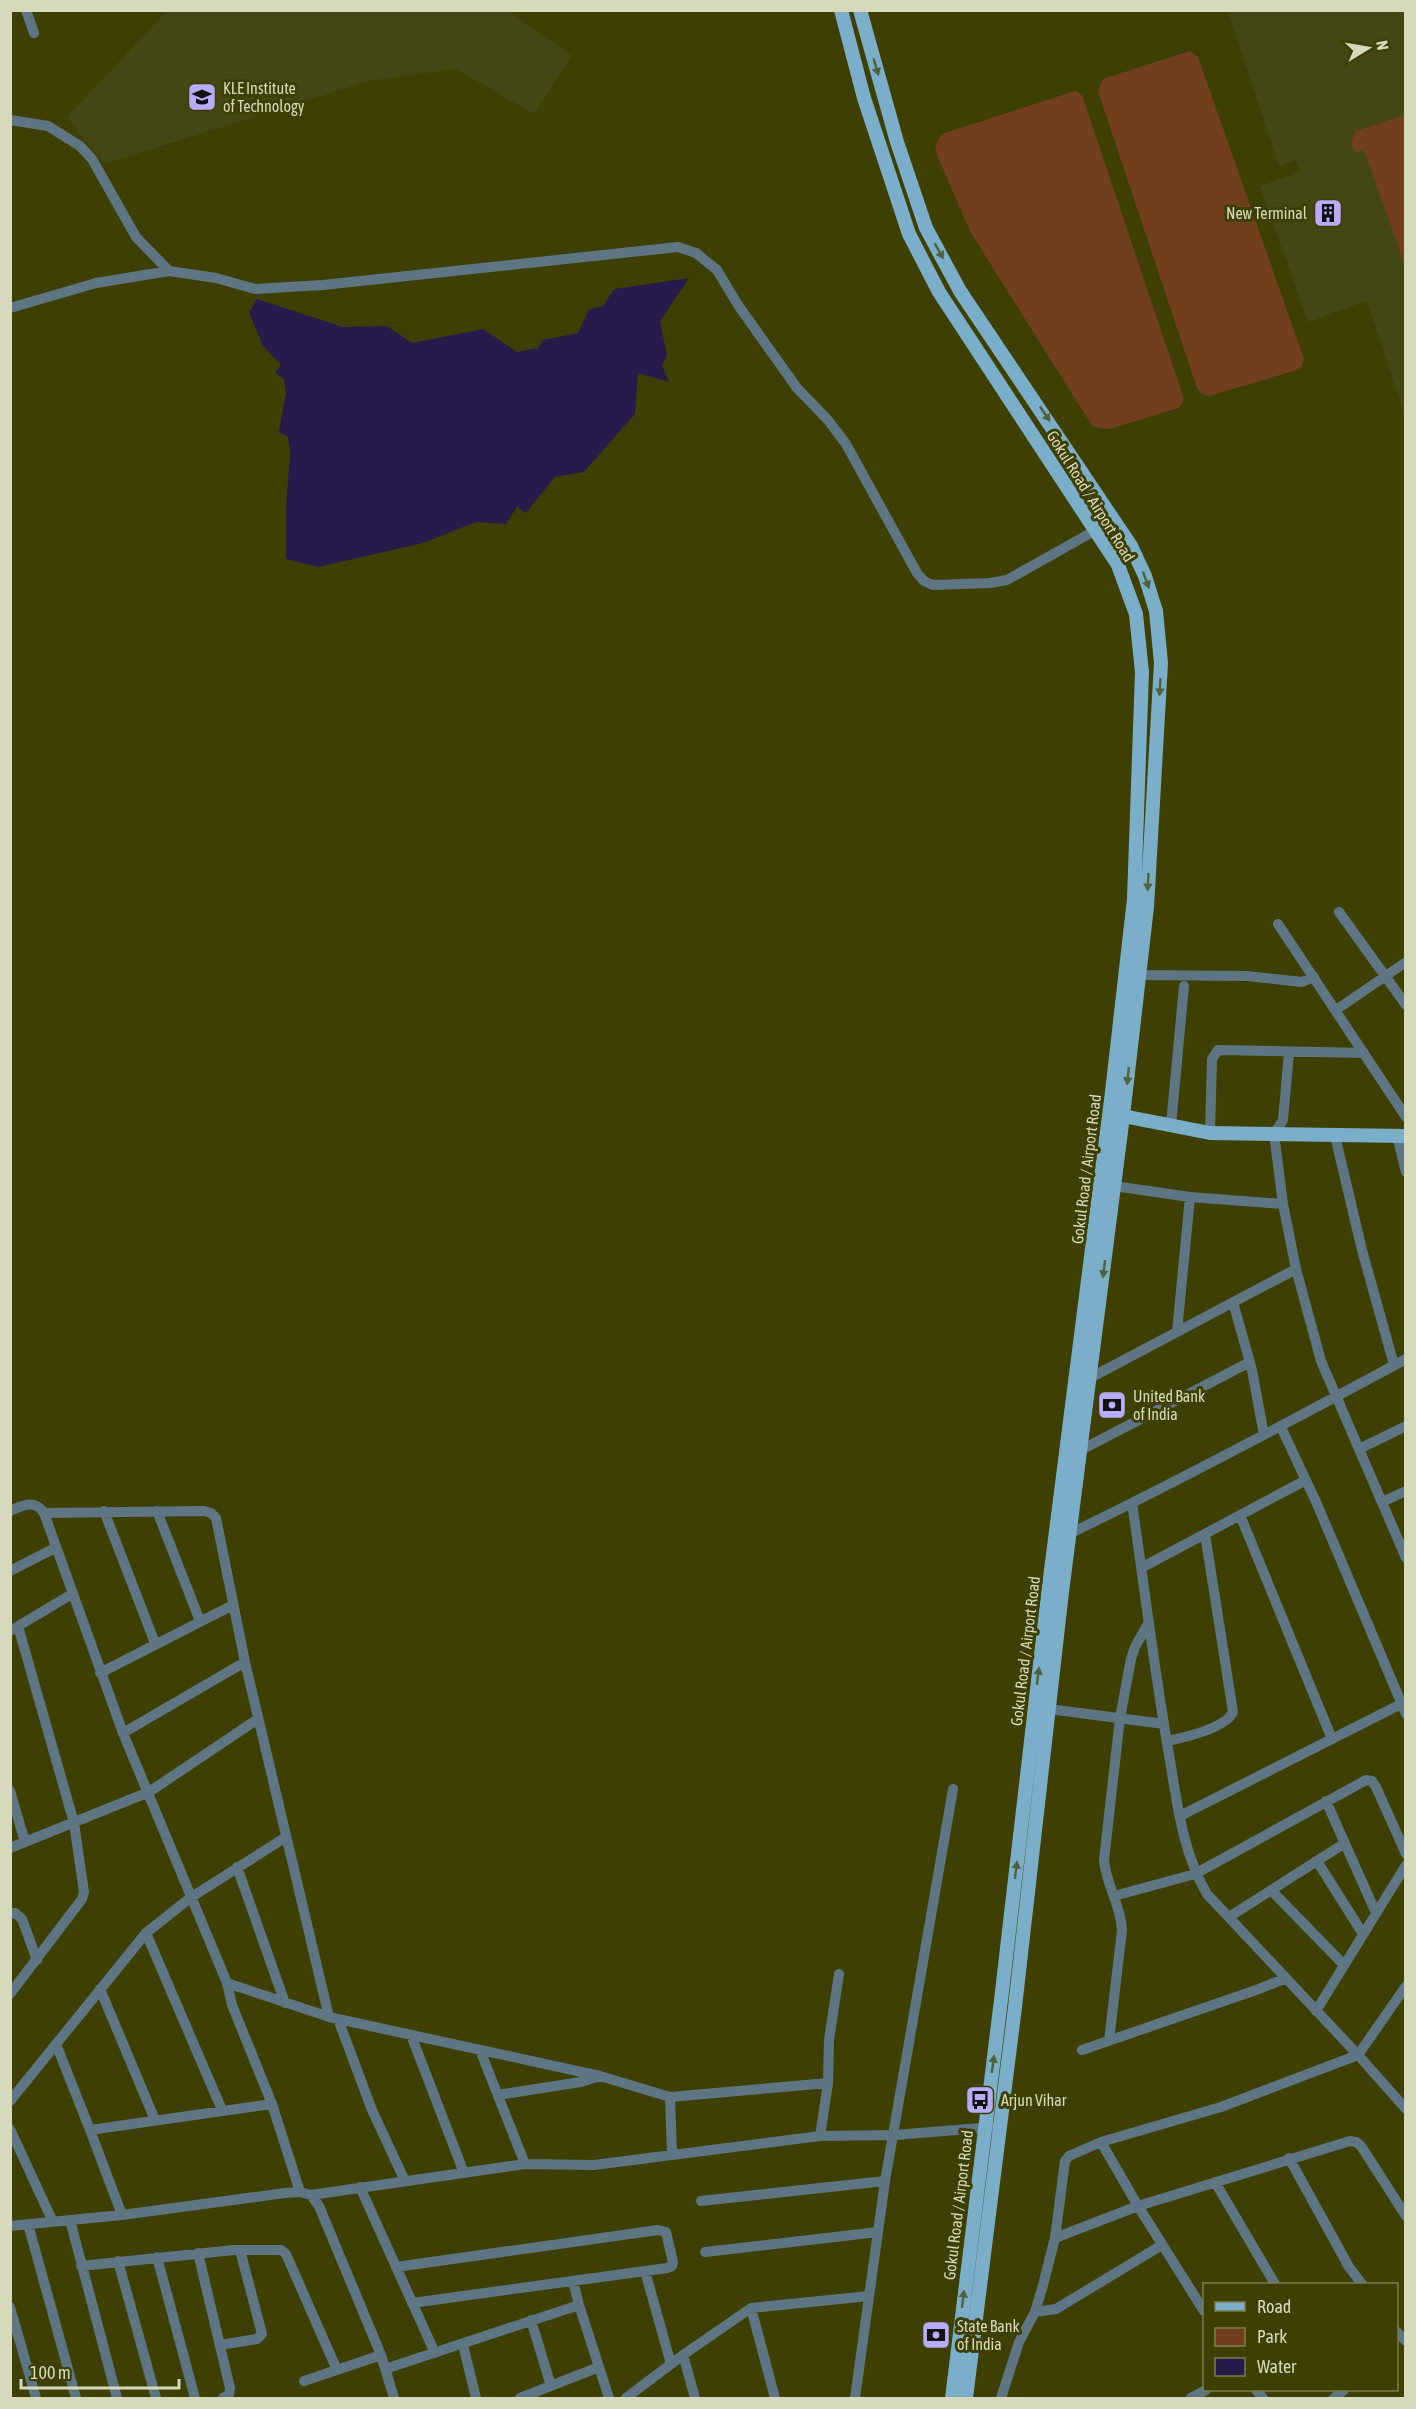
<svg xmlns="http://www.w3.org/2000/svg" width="1416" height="2409" font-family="'Asap Condensed',sans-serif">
	<rect width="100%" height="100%" fill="#3e4003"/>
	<path fill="#444614" d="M168,10L508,11L572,56L534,114L456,69L369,81L104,164L67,117Z
		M1228,11H1405V417L1367,301L1308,322L1260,186L1300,172L1296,160L1279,167Z"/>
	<path fill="#723f1d" d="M1190,51L1198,57L1304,359L1302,366L1297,370L1209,396L1202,394L1197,388L1098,91L1103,79Z
		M1075,91L1080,93L1083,98L1183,396V403L1178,408L1110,429L1093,427L971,233L936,153C935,145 936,141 942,134Z
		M1405,115H1406L1405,266L1364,150L1355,153L1351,142L1356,131Z"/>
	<path fill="#281b4c" d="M689,278L660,321L667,356L662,365L669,382L638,373L635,414L584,472L555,477L526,513L517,507L506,524L476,522L423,543L318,567L286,559V509L290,452L288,437L279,432L286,393L284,379L275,373L281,365L263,346L249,312L257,299L343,327L387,326L412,343L483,329L517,352L538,348L543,340L578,333L589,309L603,306L614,289Z"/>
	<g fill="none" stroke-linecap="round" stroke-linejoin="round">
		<path stroke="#5e7683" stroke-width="10" d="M26,10L34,33
			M10,120L48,126L80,146L92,159L136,237L169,271
			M10,308L96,283L169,271L216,278L255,289L323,285L678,247L696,253L717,270L738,305L797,388L828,420L846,444L917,573L924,581L933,585L990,583L1007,580L1096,530
			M1339,912L1406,1005
			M1278,924L1406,1117
			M1139,975L1247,976L1302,982L1314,977
			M1336,1010L1406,962
			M1289,1052L1283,1120L1274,1134L1283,1204L1296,1269L1321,1361L1406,1558
			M1171,1125L1184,986
			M1210,1133L1212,1059L1218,1050L1364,1053
			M1335,1136L1362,1250L1394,1365
			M1397,1136L1406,1172
			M1114,1186L1190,1197L1283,1204
			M1233,1302L1252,1370L1264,1435
			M1177,1332L1190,1197
			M1090,1378L1296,1269
			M1281,1427L1317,1504L1406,1714
			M1359,1449L1406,1426
			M1081,1450L1250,1362
			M1382,1502L1406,1491
			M10,1511C23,1505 35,1499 44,1513L123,1733L227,1983L232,2005L272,2104L300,2192
			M104,1511L155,1643
			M157,1511L200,1621
			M44,1513L204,1511L211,1513L216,1518L245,1662L329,2017
			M1240,1515L1332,1739
			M1064,1532L1071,1533C1184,1478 1295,1419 1406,1359
			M1141,1568L1306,1480
			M10,1571L55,1548
			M10,1631L72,1594
			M100,1673L233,1605
			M1049,1709L1164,1724
			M123,1733L245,1662
			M1167,1741C1183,1738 1226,1728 1233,1712L1205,1534
			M10,1791L25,1842
			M1326,1801L1376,1913
			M1180,1816L1401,1704
			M10,1848L149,1792L258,1719
			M1317,1861L1363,1934
			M237,1867L285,2003
			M1271,1890L1344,1965
			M1114,1896L1195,1874L1366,1780L1372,1781L1376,1787L1406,1854
			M10,1914L15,1913L22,1919L37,1960
			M1229,1917L1345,1843
			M146,1933L222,2110
			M227,1983L329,2017L600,2076L670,2097L828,2083
			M1406,1986L1358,2055L1406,2109
			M100,1989L155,2120
			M10,1994L82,1899L84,1892L74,1823L18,1626
			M1316,2011L1406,1865
			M338,2019L372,2110L405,2181
			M411,2035L464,2173
			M1109,2041L1122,1930C1121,1905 1106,1885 1104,1860L1120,1718L1131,1659L1135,1647L1149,1622
			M56,2044L90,2130
			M480,2050L525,2164
			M1082,2050L1259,1989L1286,1978
			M498,2095L581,2082L600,2076
			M670,2097L672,2154
			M10,2101L146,1933L190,1898L286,1837
			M10,2129L53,2222
			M820,2136L828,2083L829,2040L839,1974
			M1101,2142L1138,2206L1204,2311
			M1289,2158L1349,2267L1362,2284
			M1215,2182L1275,2284
			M360,2187L435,2353
			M311,2195L525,2164L594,2165L820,2136L895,2135L993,2127
			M701,2201L885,2181
			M122,2215L90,2130L272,2104
			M70,2220L117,2398
			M28,2224L76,2398
			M10,2226L122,2215L285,2193L300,2192L311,2195L319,2206L381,2355L394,2398
			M1055,2238L1138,2206L1350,2141L1356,2142L1361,2146L1406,2216
			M705,2252L878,2232
			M198,2253L230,2388L229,2395L223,2398
			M157,2257L195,2398
			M118,2261L156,2398
			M81,2266L234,2250H281L286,2254L337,2370
			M396,2267L658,2230L666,2232L673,2262L672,2266L667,2268L412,2303
			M645,2271L671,2364
			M573,2281L579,2305L609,2398
			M10,2307L36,2398
			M751,2308L775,2398
			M1035,2312L1056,2309L1162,2245
			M531,2320L551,2386
			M1396,2331L1406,2341
			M220,2345L257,2339L262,2334L240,2250
			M463,2345L476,2398
			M683,2355L695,2398
			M385,2369L579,2305
			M304,2381L381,2355
			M1256,2390L1263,2398
			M520,2398L599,2367
			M626,2398L683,2355L751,2308L869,2296
			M855,2398L885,2181L953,1789
			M1001,2398L1019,2342L1035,2312L1043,2285L1055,2238L1065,2161L1069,2156L1101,2142L1221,2107L1358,2055L1207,1894C1181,1850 1177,1799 1168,1749C1154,1667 1144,1585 1132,1503
			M1191,2398L1206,2390
			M1334,2398L1344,2390"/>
		<path stroke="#7baec8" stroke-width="14" d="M841,10L864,98L909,234L939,292L1118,565L1136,614L1142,672L1134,899L1112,1092L1049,1586L1001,2000L952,2398
			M860,10L897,142L926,228L960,291L1131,546L1145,576L1156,611L1161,663L1147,907L1123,1116L1062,1592L1015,2007L966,2398
			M1123,1116L1210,1133L1406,1136"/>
	</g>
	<defs><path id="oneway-solid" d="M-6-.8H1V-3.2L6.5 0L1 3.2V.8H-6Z" transform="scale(1.5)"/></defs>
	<g fill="#50613e">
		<use href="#oneway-solid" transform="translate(876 67) rotate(74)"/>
		<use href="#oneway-solid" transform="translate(939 251) rotate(61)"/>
		<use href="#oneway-solid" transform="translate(1045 414) rotate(56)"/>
		<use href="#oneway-solid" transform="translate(1146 580) rotate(70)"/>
		<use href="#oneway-solid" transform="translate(1160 687) rotate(93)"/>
		<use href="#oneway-solid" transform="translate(1148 882) rotate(93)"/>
		<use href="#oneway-solid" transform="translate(1128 1076) rotate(96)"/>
		<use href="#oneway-solid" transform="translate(1104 1269) rotate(97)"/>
		<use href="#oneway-solid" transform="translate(1038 1676) rotate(-83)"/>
		<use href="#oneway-solid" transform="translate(1016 1870) rotate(-83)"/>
		<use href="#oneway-solid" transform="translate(993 2064) rotate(-82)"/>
		<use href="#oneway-solid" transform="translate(963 2299) rotate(-83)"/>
	</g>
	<defs>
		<g id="university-square" transform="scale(1.5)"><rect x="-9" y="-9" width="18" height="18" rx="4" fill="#b8abf7" stroke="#3e4003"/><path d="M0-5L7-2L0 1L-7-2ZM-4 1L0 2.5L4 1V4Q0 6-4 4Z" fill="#111"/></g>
		<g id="building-square" transform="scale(1.5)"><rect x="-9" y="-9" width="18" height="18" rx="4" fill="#b8abf7" stroke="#3e4003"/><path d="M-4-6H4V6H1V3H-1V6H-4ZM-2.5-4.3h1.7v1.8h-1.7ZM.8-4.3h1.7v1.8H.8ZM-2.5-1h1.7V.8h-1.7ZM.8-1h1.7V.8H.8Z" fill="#111"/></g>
		<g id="bank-square" transform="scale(1.5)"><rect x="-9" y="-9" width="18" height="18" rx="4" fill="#b8abf7" stroke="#3e4003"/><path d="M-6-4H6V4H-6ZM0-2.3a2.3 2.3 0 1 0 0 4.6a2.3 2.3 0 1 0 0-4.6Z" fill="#111"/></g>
		<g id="bus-square" transform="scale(1.5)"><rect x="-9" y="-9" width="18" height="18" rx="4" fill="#b8abf7" stroke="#3e4003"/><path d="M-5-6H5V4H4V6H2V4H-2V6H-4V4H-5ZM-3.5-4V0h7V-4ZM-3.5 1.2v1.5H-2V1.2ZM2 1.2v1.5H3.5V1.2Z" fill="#111"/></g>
	</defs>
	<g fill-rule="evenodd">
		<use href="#university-square" x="202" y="97"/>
		<use href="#building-square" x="1328" y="213"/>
		<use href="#bank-square" x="1112" y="1405"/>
		<use href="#bus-square" x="980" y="2100"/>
		<use href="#bank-square" x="936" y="2335"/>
	</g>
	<g text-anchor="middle" stroke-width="6" stroke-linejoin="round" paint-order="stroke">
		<g font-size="16" fill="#d6d9bc" stroke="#3e4003" text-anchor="start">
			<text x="223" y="94">KLE Institute<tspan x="223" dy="18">of Technology</tspan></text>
			<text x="1307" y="219" text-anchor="end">New Terminal</text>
			<text x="1133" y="1402">United Bank<tspan x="1133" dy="18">of India</tspan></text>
			<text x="1001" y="2106">Arjun Vihar</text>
			<text x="957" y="2332">State Bank<tspan x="957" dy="18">of India</tspan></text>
		</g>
		<g font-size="16" fill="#d6d9bc" stroke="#3e4003">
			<text transform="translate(1091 496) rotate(58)" y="6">Gokul Road / Airport Road</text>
			<text transform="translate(1086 1169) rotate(-83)" y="6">Gokul Road / Airport Road</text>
			<text transform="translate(1025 1651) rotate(-83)" y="6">Gokul Road / Airport Road</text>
			<text transform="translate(958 2205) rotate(-83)" y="6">Gokul Road / Airport Road</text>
		</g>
	</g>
	<rect width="1416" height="2409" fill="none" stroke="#d6d9bc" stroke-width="24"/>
	<rect x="1203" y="2283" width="195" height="108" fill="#3e4003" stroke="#7b7d4d" stroke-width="1.5"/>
	<rect x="1215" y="2302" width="30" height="9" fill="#7baec8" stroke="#7b7d4d" stroke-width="1.5"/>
	<text x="1257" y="2313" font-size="18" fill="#d6d9bc">Road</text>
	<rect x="1215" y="2328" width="30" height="18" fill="#723f1d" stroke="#7b7d4d" stroke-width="1.5"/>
	<text x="1257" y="2343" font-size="18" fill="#d6d9bc">Park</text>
	<rect x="1215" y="2358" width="30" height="18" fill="#281b4c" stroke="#7b7d4d" stroke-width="1.5"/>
	<text x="1257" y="2373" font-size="18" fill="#d6d9bc">Water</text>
	<g transform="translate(1368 48) rotate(79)" stroke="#3e4003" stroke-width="4.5" paint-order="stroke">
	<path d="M0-4.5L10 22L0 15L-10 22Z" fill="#d6d9bc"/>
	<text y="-9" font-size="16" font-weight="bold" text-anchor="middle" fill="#d6d9bc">N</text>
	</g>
	<path d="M21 2379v9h158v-9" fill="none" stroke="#d6d9bc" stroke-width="3"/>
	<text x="30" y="2379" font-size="18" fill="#d6d9bc" stroke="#3e4003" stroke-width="4.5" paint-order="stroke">100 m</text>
</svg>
